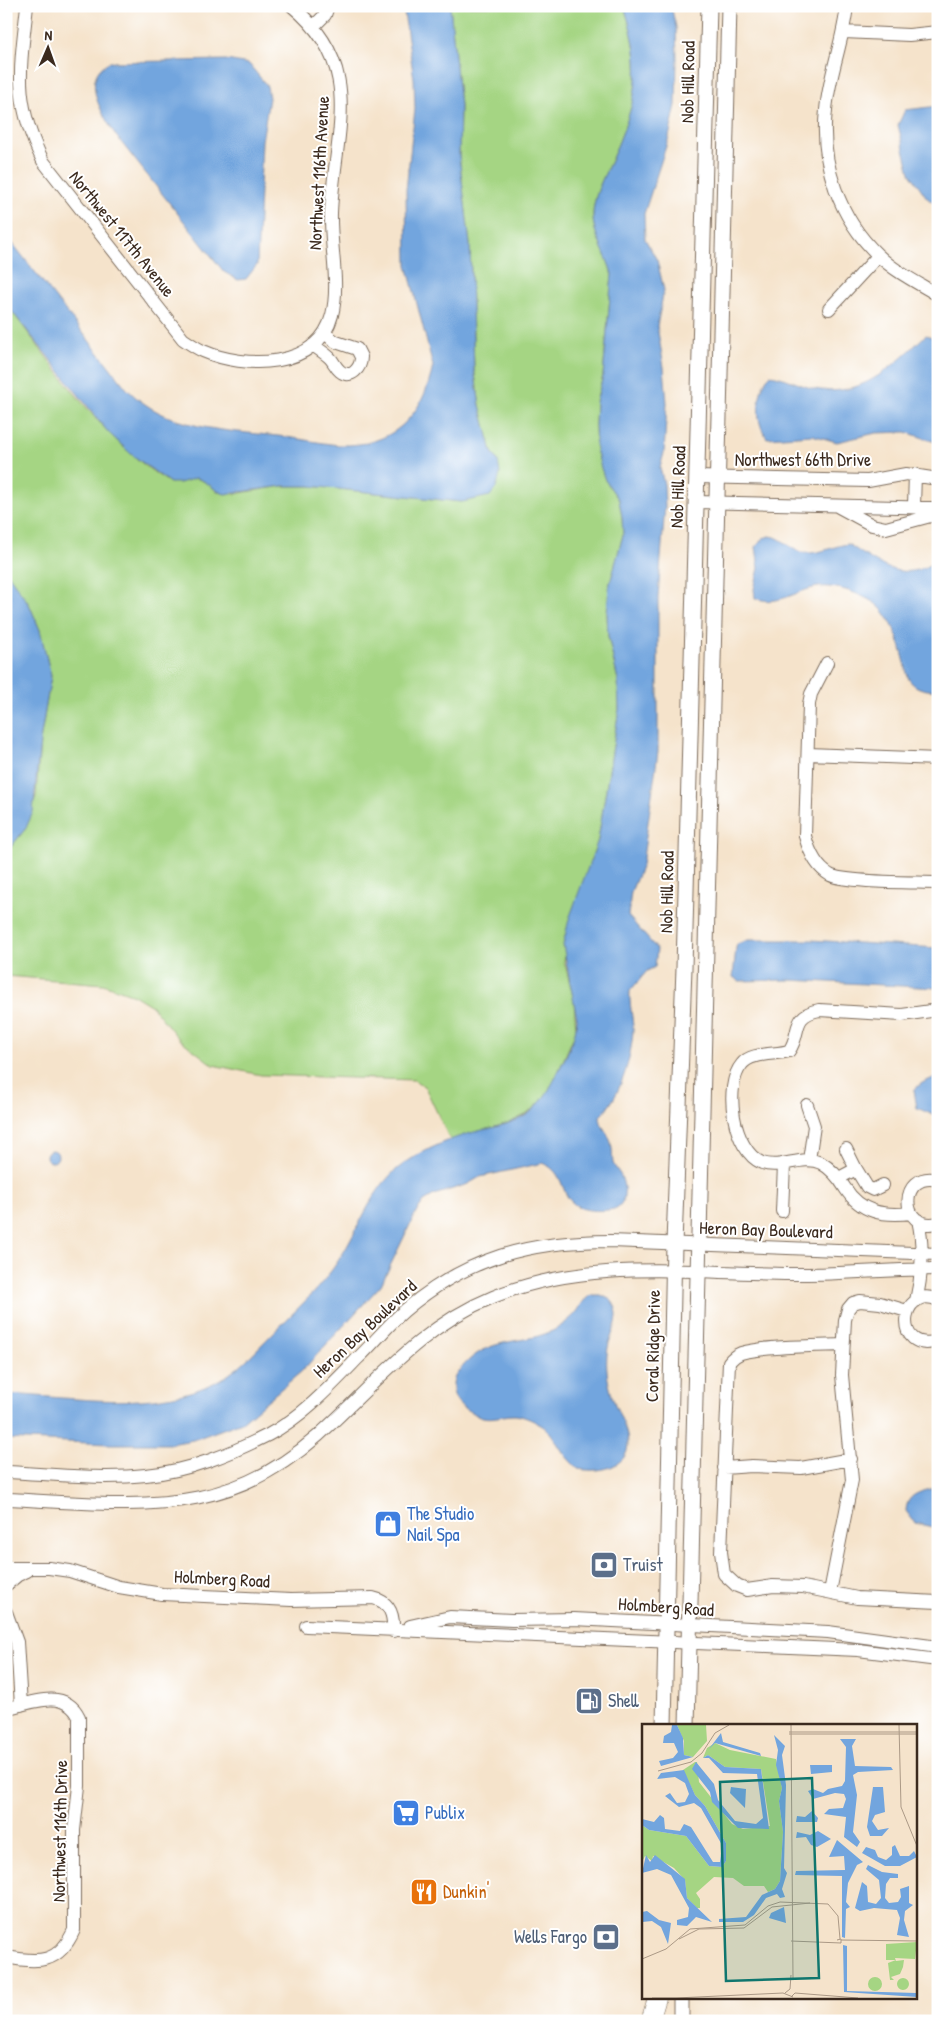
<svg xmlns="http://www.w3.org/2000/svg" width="944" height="2027" font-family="'Patrick Hand',sans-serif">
	<rect width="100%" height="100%" fill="#fff"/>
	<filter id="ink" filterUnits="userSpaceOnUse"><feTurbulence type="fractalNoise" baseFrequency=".02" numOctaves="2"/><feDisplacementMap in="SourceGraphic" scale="10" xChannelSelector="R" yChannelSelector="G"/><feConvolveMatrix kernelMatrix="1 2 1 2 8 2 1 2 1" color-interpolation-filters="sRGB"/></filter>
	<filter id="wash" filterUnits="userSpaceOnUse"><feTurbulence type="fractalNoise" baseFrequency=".0096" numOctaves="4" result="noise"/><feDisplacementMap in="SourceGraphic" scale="20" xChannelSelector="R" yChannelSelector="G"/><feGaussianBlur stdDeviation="1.12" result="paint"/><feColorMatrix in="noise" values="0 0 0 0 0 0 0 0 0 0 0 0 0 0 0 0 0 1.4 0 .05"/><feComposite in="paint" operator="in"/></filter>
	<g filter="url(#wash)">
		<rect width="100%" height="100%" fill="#f5e3cb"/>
		<path fill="#a5d583" stroke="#708050" d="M450,6H624C646,73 637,99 611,161C603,178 593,197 593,216C593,236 607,254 612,274L603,376L596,402L595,425L596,449L605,480L619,500L622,517L623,535L609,587L607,614L608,636L618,680L619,709L598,840L564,960L574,1000L576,1031L553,1084L541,1102L527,1114L509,1123L450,1140L425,1087L414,1080L261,1075L213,1065L178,1038L152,1006L134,995L103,984L6,976V853L26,828L36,796L40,741L51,676L40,630L29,604L6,571V304C54,365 103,442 170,483L196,478L210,484L217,492L234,494L283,486H310L461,502L498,461L492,452L480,405L474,369L470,244L459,156L460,106Z"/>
		<path fill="#72a5de" stroke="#56687e" d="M403,6H450L460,106L459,156L470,244L474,369L480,405L492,452L498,461L500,474L496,488L490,496L462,502L310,486H283L225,494C214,491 208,481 196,478L180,483H170L131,454L108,432L6,304V235L127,389C167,430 224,430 278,436C298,438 318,443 339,445C392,447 423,417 433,366L407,265L406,190L415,109L414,79Z
			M624,6H671L676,27L677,58L676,105L669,137L644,214L645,239L657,260L664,290L657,326L664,367L667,403L664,453L660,468L664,484L665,506L658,597V752L642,865L631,892L628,916L657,949L655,967L647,971L630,991C629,1004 633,1017 633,1030C632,1056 620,1099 600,1116C600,1126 607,1131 610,1140C613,1147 612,1156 613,1163C615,1168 619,1172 621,1176C627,1191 626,1210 607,1210C597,1211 586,1211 577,1206C559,1196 567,1174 543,1163L480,1177L468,1184L434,1195L424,1201L416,1212L381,1285L302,1371L242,1422L193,1440L170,1444H108L6,1439V1394C73,1397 157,1413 218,1381C239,1370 256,1350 272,1334C296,1310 322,1287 340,1258C359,1229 370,1192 397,1169C417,1153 442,1142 467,1134C487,1128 510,1126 528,1114C543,1103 552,1085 560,1068C568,1052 576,1037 577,1019L563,945L569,919L598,840L619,709L618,680L608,636L607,614L609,587L623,535L622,517L619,500L605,480L601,468L596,449L595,425L596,402L603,376L612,274C607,254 593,236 593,216C593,197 603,178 611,161C637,99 646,73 624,6Z
			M226,60L249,64L267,86L269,98L262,141L257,265L246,279L238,280L224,272L117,137C103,116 78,77 110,62Z
			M938,106V206L927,198L910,173L898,125L905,110Z
			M926,335L938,339V443L906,432L876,433L837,442L812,435L767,438C764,433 761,428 760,423C756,410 760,384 770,375C788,377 803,388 821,390C866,396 897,362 926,335Z
			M770,536C784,537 791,552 805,553C820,554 833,546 848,544C879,564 901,585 938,560V691C927,690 917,690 910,681C907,677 906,668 905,663C900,643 892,614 873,602C858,593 837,585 818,587C796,590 779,607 755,598L754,589L759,568L756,547L763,538Z
			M6,571L29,604L40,630L51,676L40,741L33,812L26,828L6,853Z
			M748,940H811L938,948V988L790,980L739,981L733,977L736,948L737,944Z
			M938,1076V1117L917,1108L914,1090L922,1083Z
			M46 1156a6 6 0 1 1 12 0a6 6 0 1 1-12 0Z
			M592,1295H601L611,1300C623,1314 614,1328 609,1343C607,1350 606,1362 607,1370C607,1378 610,1388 612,1396C618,1417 643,1449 615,1465C604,1471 590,1471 578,1469C573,1464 564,1455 561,1449C554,1439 551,1430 539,1424C533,1420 521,1415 514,1415C500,1415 490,1421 477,1415C463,1409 452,1401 453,1385C453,1377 458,1372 463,1366C490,1336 519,1345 550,1332C558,1329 569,1320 575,1314C582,1306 581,1300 592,1295Z
			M938,1487V1528L915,1523L906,1511C907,1492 922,1492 938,1487Z"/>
	</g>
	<g filter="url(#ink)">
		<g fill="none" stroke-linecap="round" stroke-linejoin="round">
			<g stroke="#7c6b5b" stroke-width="14">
				<path id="minor" d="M27,6C20,70 13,101 43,161L183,339C189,343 196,348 203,351C244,369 318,370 332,315C340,283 330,247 331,213C334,132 367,68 292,6
					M847,6C843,42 829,75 826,110C820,163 839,218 878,255C894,271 918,283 938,295
					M313,27L325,15L328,6
					M844,32L909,35L938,32
					M829,309L878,256
					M313,345C318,349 325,353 330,358C334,362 335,367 340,371C351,380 361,368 361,357L357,349L336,342L324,333
					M697,477L868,481L906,474L938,479
					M696,502L938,508
					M837,506L872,525L886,528L938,514
					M914,506L915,474
					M827,663L811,694L809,704L805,836C809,851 816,867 830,875C846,883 915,882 938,883
					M808,754L938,759
					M807,1105L814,1126L809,1160
					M856,1169L867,1187L873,1190L883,1185
					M839,1178L856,1169L846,1149
					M938,1180C899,1170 898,1232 938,1223
					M782,1211L784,1165
					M911,1213C883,1216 861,1213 845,1188C839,1178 832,1169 821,1163C802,1154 782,1170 762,1163C733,1151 723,1086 742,1064C751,1052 775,1055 789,1051C802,1033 790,1016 819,1010L902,1015L938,1010
					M938,1300C899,1283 892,1355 938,1341
					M916,1301C922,1276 924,1245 918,1220
					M843,1345C816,1346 766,1346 741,1353C736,1355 732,1358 729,1362L721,1552L724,1574L737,1586L747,1590L773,1586L803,1587L857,1598L938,1602
					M724,1468L752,1466L801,1468L851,1459
					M6,1472C52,1474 100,1480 146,1475C189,1471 230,1454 268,1435C302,1417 330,1387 357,1359C373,1344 388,1325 404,1311C467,1257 530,1241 611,1241L938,1254
					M6,1499C140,1505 231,1523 335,1420C384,1373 429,1323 493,1297C587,1258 692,1273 792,1274C840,1275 889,1269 938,1269
					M6,1568H49L70,1571L119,1587L162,1594L291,1600L373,1598C390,1602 394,1615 393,1631
					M6,1585L18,1575L27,1571
					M830,1592L852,1480L842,1375L845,1320L848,1309L853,1303L860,1301L880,1303L907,1311
					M6,1612L17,1642L21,1705
					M306,1626L858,1650L938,1660
					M410,1626L450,1617L512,1620L574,1619L828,1632L938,1647
					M6,1709C32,1702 65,1688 79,1717V1786L74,1830V1930C59,1964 39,1963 6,1957"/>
			</g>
			<g stroke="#7c6b5b" stroke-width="17">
				<path id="major" d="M664,1726L674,1244L684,968L709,6
					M687,1726L729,6
					M681,2021V1998"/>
			</g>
			<g stroke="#7c6b5b" stroke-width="19">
				<path id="highway" d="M650,2021L657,1998"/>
			</g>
			<use href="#minor" stroke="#fff" stroke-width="12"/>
			<use href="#major" stroke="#fff" stroke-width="15"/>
			<use href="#highway" stroke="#fff" stroke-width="18"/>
		</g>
	</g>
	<defs>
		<g id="shop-square" transform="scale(1.4375)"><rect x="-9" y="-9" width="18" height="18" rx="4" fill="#3f7fe0" stroke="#fff"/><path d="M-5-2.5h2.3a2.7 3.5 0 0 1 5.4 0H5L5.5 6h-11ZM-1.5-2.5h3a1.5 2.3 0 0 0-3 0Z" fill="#fff"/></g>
		<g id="bank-square" transform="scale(1.4375)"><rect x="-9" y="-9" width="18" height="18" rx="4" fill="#5c6f8a" stroke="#fff"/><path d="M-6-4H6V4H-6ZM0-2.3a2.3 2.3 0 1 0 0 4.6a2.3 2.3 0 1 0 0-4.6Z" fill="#fff"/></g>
		<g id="fuel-square" transform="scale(1.4375)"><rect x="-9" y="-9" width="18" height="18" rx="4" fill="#5c6f8a" stroke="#fff"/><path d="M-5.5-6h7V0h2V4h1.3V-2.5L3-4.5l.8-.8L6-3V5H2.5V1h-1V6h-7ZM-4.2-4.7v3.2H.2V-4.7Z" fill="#fff"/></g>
		<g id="supermarket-square" transform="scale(1.4375)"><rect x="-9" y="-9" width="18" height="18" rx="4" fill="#3f7fe0" stroke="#fff"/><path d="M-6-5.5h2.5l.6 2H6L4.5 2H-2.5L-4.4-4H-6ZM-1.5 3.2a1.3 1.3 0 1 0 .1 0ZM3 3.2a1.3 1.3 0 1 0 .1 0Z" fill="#fff"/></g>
		<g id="restaurant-square" transform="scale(1.4375)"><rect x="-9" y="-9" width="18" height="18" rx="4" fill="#e8710a" stroke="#fff"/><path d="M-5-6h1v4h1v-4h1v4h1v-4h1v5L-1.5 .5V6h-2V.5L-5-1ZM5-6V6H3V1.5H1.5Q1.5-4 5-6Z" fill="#fff"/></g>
	</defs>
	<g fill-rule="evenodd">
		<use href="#shop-square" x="388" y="1524"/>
		<use href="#bank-square" x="604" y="1565"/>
		<use href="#fuel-square" x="589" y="1701"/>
		<use href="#supermarket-square" x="406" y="1813"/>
		<use href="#restaurant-square" x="424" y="1892"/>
		<use href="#bank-square" x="606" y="1937"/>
	</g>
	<g text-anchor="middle" stroke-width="4" stroke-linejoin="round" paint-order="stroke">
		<g font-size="18" fill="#3b2a1e" stroke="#fff">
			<text transform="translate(688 82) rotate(-89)" y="6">Nob Hill Road</text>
			<text transform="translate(319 173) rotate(-87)" y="6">Northwest 116th Avenue</text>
			<text transform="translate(122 234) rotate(51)" y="6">Northwest 117th Avenue</text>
			<text x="803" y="466">Northwest 66th Drive</text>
			<text transform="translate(678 487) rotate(-88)" y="6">Nob Hill Road</text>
			<text transform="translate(667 892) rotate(-89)" y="6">Nob Hill Road</text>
			<text transform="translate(766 1230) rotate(2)" y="6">Heron Bay Boulevard</text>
			<text transform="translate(365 1329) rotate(-43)" y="6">Heron Bay Boulevard</text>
			<text transform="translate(653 1346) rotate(-89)" y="6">Coral Ridge Drive</text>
			<text transform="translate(222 1579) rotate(3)" y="6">Holmberg Road</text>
			<text transform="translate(666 1607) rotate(4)" y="6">Holmberg Road</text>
			<text transform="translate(60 1831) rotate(-89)" y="6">Northwest 116th Drive</text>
		</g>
		<g font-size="18" fill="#366cbe" stroke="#fff" text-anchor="start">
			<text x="407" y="1520">The Studio<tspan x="407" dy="21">Nail Spa</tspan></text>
			<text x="425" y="1819">Publix</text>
		</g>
		<g font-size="18" fill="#4e5e75" stroke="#fff" text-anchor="start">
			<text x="623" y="1571">Truist</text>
			<text x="608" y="1707">Shell</text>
			<text x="587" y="1943" text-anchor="end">Wells Fargo</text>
		</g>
		<g font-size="18" fill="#c56008" stroke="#fff" text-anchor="start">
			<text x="443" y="1898">Dunkin'</text>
		</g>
	</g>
	<g transform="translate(642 1724)">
		<rect width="275" height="275" fill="#f5e3cb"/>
		<path d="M35,1H64L65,17L51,33L42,31V17ZM73,19L88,26L134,35L140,64L137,77L141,108L138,157L133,165L126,168L122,162H102L91,154L72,153L54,169L58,175V184H55L45,174L43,156L32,144L11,132L10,137L3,132L0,138V101L7,106L44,112L67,142L80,143L84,137V119L63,82L53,71L41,46L53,38H55L57,58L90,100L101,105L128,102L119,45L83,43L66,31L61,34L65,24ZM275,218L273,235L253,234L254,237L262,236L261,243L258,250L249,253L252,256H248L246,239L254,236H244V220ZM226 260a7 7 0 1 1 14 0a7 7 0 1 1-14 0ZM255 260a6 6 0 1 1 12 0a6 6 0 1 1-12 0Z" fill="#a5d583"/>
		<path d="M30,1H35L41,14L42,31L51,33L19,42L17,37L31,34L36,28L32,19H21L22,12L29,8ZM79,9L81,18L118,29L119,32L73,19L67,25ZM132,11L143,22L140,31L144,61L142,144L145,149L140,165L143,173L138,174L135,170L124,174L112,191L101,198H77V195L104,193L120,171L133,165L138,157L141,108L137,77L140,64L134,41L136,26ZM198,15H214L210,22L213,42L249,43L251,46L216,48L211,51L215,71L211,108L218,118L215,123L202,113L204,93L182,90L187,85L201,84L204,75L202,70L193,69L171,75L166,67L171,65L181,69L186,65L200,62L203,57L204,23ZM66,31L83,43L119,45L127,105L96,104L70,78L68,68L50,45L54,38L72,60L76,76L93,97L114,100L121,94L115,50L81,49L67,34H61ZM168,41H190V48L169,50ZM42,46L53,71L63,82L84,119V137L80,143L67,142L44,112L7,106L0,101V95L12,98L18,91L22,94L23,105L38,107L42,100L49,103L71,138H78L80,121L59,84L52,79L37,83L23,72L28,69L35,79L43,78L47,70L43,59L33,53L15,55L19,49ZM89,63L104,65L103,84L88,69ZM231,63H241L243,88L233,91L230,97L236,106L247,104L240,112H228L225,103ZM170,87L176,94L175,98H154L155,92L163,93ZM176,107L189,115L175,123L169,121L164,113L154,114L155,108L168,111ZM195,116L221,138L215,141L206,159L204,178L208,183L204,185L203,214L200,213V152L153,151L154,147L203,146L202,132L187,133ZM253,121L258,132H267L272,127L275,133L258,142H243L220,129L224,123L233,126L236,133L244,136L250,131V123ZM4,131L8,138L13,131L43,155L45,174L70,198L54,193L45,202L35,201V196L46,193L47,184L29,151L15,145L0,149ZM226,141L240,148L256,150V154H248L244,160L243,174L247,179L256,178L259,173L258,165L267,162V179L271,181L263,187L262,196L267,213L255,211L258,194L255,186L232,184L218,187L213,184L220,158L225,162L226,178L234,180L239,174L237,156L224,145ZM142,183L144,199L127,194L129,189ZM5,187L17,196L29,199L26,220L19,203L10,197L0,198V188ZM201,221L205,222V267L275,269V273L202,268Z" fill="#72a5de"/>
		<path fill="none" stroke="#ab9986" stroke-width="1" d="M149,1L151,254M257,1L259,83L275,122M147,8H275M147,10H275M16,47L49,38L60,29L73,9L87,1M37,215L57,205L102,204L130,183L168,179M199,216L275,217M149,217L199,219V215L195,216M0,235L24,225L48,205L103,201L126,182L138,178L186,180L196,192L198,215M143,269L148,265L149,251M149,273L153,269L216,274M10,274H34M34,274L141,269L151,273"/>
		<path fill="#0f766e" fill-opacity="0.15" stroke="#0f766e" stroke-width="2.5" d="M170,54L177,254L84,257L78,58Z"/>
		<rect width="275" height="275" fill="none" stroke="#3b2a1e" stroke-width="2.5"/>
	</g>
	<rect width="944" height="2027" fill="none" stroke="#fff" stroke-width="25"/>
	<g transform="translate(48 48) rotate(2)" stroke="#ffffff" stroke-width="4" paint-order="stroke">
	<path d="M0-4L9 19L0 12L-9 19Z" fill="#3b2a1e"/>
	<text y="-8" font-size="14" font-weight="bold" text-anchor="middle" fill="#3b2a1e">N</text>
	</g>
</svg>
